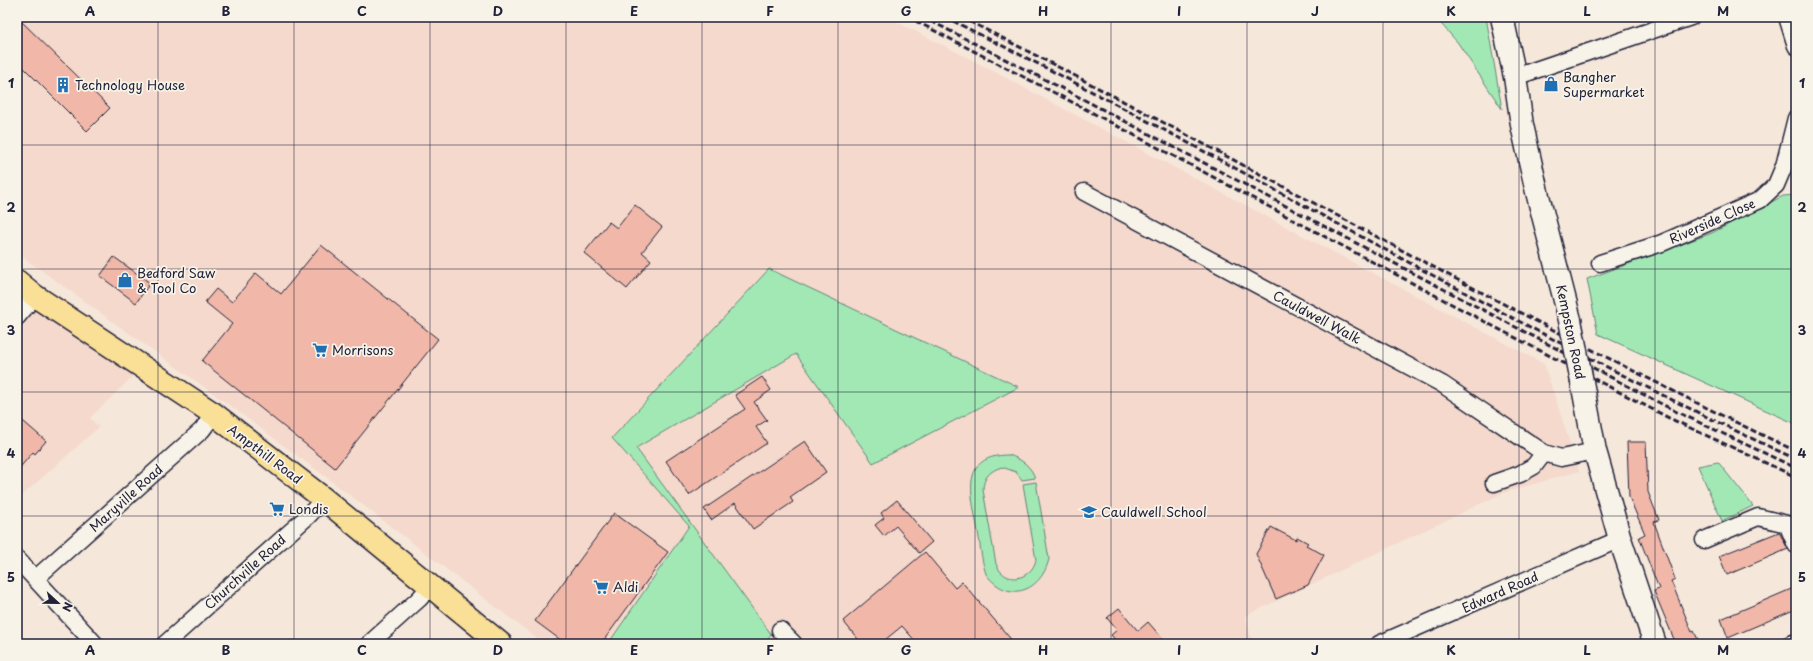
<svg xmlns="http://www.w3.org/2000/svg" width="1813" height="661" font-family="'Playpen Sans',sans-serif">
	<rect width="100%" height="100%" fill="#f6e7db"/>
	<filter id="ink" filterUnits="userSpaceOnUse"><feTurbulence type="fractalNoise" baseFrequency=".025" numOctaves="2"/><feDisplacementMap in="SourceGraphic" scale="8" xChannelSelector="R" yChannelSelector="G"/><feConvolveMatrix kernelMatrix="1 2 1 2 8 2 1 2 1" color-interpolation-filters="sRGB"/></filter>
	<g filter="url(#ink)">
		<path fill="#f4d9cc" d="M17,17H887L974,61L1544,364L1579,471L1503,493L1245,616L1253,644H764L771,634L636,448L796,353L873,463L769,269L612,438L689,526L608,644H544L350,495L232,407L17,253Z
			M17,290L133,376L90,418L99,427L17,500Z"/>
		<path fill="#a2e8b4" stroke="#628578" d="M1435,17H1486L1502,109L1458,43Z
			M1796,195V424L1598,334L1587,279L1712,233L1783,196Z
			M769,269L1019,387L873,463L796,354L636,448L771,634L764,644H608L689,526L612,438Z
			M1009,455C1021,459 1031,466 1035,478L1022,480L1016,472L1002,467C991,470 983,477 983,490L996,564C1005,586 1031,580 1036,560L1023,484L1036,482L1049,559C1041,592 1008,604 986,574C981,559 980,542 977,526C971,494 960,455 1009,455Z
			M1718,462L1753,506L1722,521L1698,466Z"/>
		<path fill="#f1b8a9" stroke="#22223b" d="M17,17L110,108L87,131L17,61Z
			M635,205L662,227L642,252L651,260L627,289L584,253L609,222L617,228Z
			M321,245L438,339L335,468L202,361L232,324L205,302L216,289L232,302L256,273L281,294Z
			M114,257L150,283L136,303L100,276Z
			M762,377L771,390L754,402L767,420L756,427L767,443L689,495L666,461L745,409L735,395Z
			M17,416L46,441L35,454L33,452L17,471Z
			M805,441L826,472L790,497L793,502L753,529L735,503L711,520L704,509Z
			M1627,442H1646L1648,492L1659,520L1654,522L1675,579L1671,581L1692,632L1694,631L1700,644H1676L1654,591L1659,589L1639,537L1645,534L1629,497Z
			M897,500L932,542L919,553L896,526L884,536L875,525L884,518L881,513Z
			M614,513L668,552L601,644H566L535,621Z
			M1271,527L1296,540L1297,537L1308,543L1306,545L1324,555L1308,585L1276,599L1256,554Z
			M1779,532L1788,549L1727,575L1719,556Z
			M925,552L955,588L962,582L1015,644H918L902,626L880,644H862L843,621Z
			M1796,587V609L1728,638L1721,619Z
			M1119,608L1138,631L1148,622L1167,644H1119L1111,635L1117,630L1107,618Z"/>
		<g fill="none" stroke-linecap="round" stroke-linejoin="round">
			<g stroke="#22223b" stroke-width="19">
				<path id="minor" d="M1787,17L1796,46
					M1515,77L1691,17
					M1084,192L1442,384L1544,453L1561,458L1595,451
					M1600,263L1662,243L1760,200L1776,185L1784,166L1796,118
					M17,317L35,296
					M1494,483L1520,474L1534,466L1544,453
					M1704,540L1758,517L1787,524L1796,545
					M17,559L95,644
					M35,579L202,430L214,414
					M780,630L794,644
					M165,644L308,516L324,499
					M369,644L419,599L430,587
					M1379,644L1620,539
					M1790,644L1796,642"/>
			</g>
			<g stroke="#22223b" stroke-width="25">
				<path id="secondary" d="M1502,17L1515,77L1522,125L1537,192L1570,320
					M1582,382L1595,451L1620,539L1655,644"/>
			</g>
			<g stroke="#22223b" stroke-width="25">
				<path id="primary" d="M17,281L35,296L214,414L324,499L501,644"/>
			</g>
			<use href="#minor" stroke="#f7f3e8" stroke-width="16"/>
			<use href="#secondary" stroke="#f7f3e8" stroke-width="22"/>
			<use href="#primary" stroke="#fadf96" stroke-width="22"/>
			<path stroke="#22223b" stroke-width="3" stroke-dasharray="6 3" stroke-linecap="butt" d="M908,17L1074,103L1491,325L1671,419L1796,477
				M923,17L1077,96L1675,411L1796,468
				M945,17C991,40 1037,63 1083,87C1320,211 1552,347 1796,459
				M961,17C1182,129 1397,251 1618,363C1677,393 1736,423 1796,451"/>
			<g stroke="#22223b" stroke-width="25" stroke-linecap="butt">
				<path id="secondary-bridge" d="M1570,320L1582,382"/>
			</g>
			<use href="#secondary-bridge" stroke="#f7f3e8" stroke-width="22"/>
		</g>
	</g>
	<path fill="none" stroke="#22223b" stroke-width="1" stroke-opacity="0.55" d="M158,17V644M294,17V644M430,17V644M566,17V644M702,17V644M838,17V644M975,17V644M1111,17V644M1247,17V644M1383,17V644M1519,17V644M1655,17V644M17,145H1796M17,269H1796M17,392H1796M17,516H1796"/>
	<defs>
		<g id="shop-bare" transform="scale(1.2)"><path d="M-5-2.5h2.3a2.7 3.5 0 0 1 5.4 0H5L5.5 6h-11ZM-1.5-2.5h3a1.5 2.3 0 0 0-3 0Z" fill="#1f6fb2" stroke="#f7f3e8" stroke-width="2.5" paint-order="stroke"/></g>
		<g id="building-bare" transform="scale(1.2)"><path d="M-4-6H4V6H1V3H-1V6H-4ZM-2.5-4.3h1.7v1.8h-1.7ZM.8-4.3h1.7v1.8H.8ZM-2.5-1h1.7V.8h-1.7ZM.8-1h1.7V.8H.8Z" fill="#1f6fb2" stroke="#f7f3e8" stroke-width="2.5" paint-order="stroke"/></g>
		<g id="supermarket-bare" transform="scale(1.2)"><path d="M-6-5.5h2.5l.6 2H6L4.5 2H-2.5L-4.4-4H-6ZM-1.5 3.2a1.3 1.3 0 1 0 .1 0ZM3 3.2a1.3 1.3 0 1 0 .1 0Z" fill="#1f6fb2" stroke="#f7f3e8" stroke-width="2.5" paint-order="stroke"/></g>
		<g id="school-bare" transform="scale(1.2)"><path d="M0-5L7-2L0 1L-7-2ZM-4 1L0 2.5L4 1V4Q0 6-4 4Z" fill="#1f6fb2" stroke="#f7f3e8" stroke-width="2.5" paint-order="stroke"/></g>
	</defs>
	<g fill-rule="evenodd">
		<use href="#shop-bare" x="1551" y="84"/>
		<use href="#building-bare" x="63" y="85"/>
		<use href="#shop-bare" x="125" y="280"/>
		<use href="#supermarket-bare" x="320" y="350"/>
		<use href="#supermarket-bare" x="277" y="509"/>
		<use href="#school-bare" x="1089" y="512"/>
		<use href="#supermarket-bare" x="601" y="587"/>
	</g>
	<g text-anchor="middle" stroke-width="3.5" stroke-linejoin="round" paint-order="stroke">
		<g font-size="13" fill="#22223b" stroke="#f7f3e8" text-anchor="start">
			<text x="1563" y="82">Bangher<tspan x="1563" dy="15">Supermarket</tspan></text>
			<text x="75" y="90">Technology House</text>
			<text x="137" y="278">Bedford Saw<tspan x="137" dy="15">&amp; Tool Co</tspan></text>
			<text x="332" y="355">Morrisons</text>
			<text x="289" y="514">Londis</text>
			<text x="1101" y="517">Cauldwell School</text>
			<text x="613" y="592">Aldi</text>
		</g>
		<g font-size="13" fill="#22223b" stroke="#f7f3e8">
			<text transform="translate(1712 221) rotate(-24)" y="5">Riverside Close</text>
			<text transform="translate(1317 317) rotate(28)" y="5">Cauldwell Walk</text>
			<text transform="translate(1571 332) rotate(78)" y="5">Kempston Road</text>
			<text transform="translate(265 454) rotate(37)" y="5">Ampthill Road</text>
			<text transform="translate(126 498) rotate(-42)" y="5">Maryville Road</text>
			<text transform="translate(245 572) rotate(-42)" y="5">Churchville Road</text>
			<text transform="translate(1500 592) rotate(-24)" y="5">Edward Road</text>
		</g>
	</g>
	<rect width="1813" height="661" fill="none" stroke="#f7f3e8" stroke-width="44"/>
	<g transform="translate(58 603) rotate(112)" stroke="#f7f3e8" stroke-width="3" paint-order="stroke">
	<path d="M0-3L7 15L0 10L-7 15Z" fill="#22223b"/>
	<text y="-6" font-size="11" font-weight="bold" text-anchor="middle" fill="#22223b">N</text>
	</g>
	<rect x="22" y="22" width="1769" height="617" fill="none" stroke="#22223b" stroke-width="1.5"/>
	<g font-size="13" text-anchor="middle" font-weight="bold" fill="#22223b">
		<text x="90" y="16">A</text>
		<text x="226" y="16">B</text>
		<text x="362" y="16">C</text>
		<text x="498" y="16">D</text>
		<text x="634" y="16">E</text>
		<text x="770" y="16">F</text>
		<text x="906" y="16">G</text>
		<text x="1043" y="16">H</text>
		<text x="1179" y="16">I</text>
		<text x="1315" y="16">J</text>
		<text x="1451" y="16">K</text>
		<text x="1587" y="16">L</text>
		<text x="1723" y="16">M</text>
		<text x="11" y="88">1</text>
		<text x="1802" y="88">1</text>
		<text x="11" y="212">2</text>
		<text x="1802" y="212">2</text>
		<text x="11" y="335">3</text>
		<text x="1802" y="335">3</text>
		<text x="11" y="458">4</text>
		<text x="1802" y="458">4</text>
		<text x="11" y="582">5</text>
		<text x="1802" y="582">5</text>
		<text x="90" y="655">A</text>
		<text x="226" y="655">B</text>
		<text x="362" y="655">C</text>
		<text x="498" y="655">D</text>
		<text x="634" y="655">E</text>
		<text x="770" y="655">F</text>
		<text x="906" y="655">G</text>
		<text x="1043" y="655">H</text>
		<text x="1179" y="655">I</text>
		<text x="1315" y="655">J</text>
		<text x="1451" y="655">K</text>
		<text x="1587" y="655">L</text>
		<text x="1723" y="655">M</text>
	</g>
</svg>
